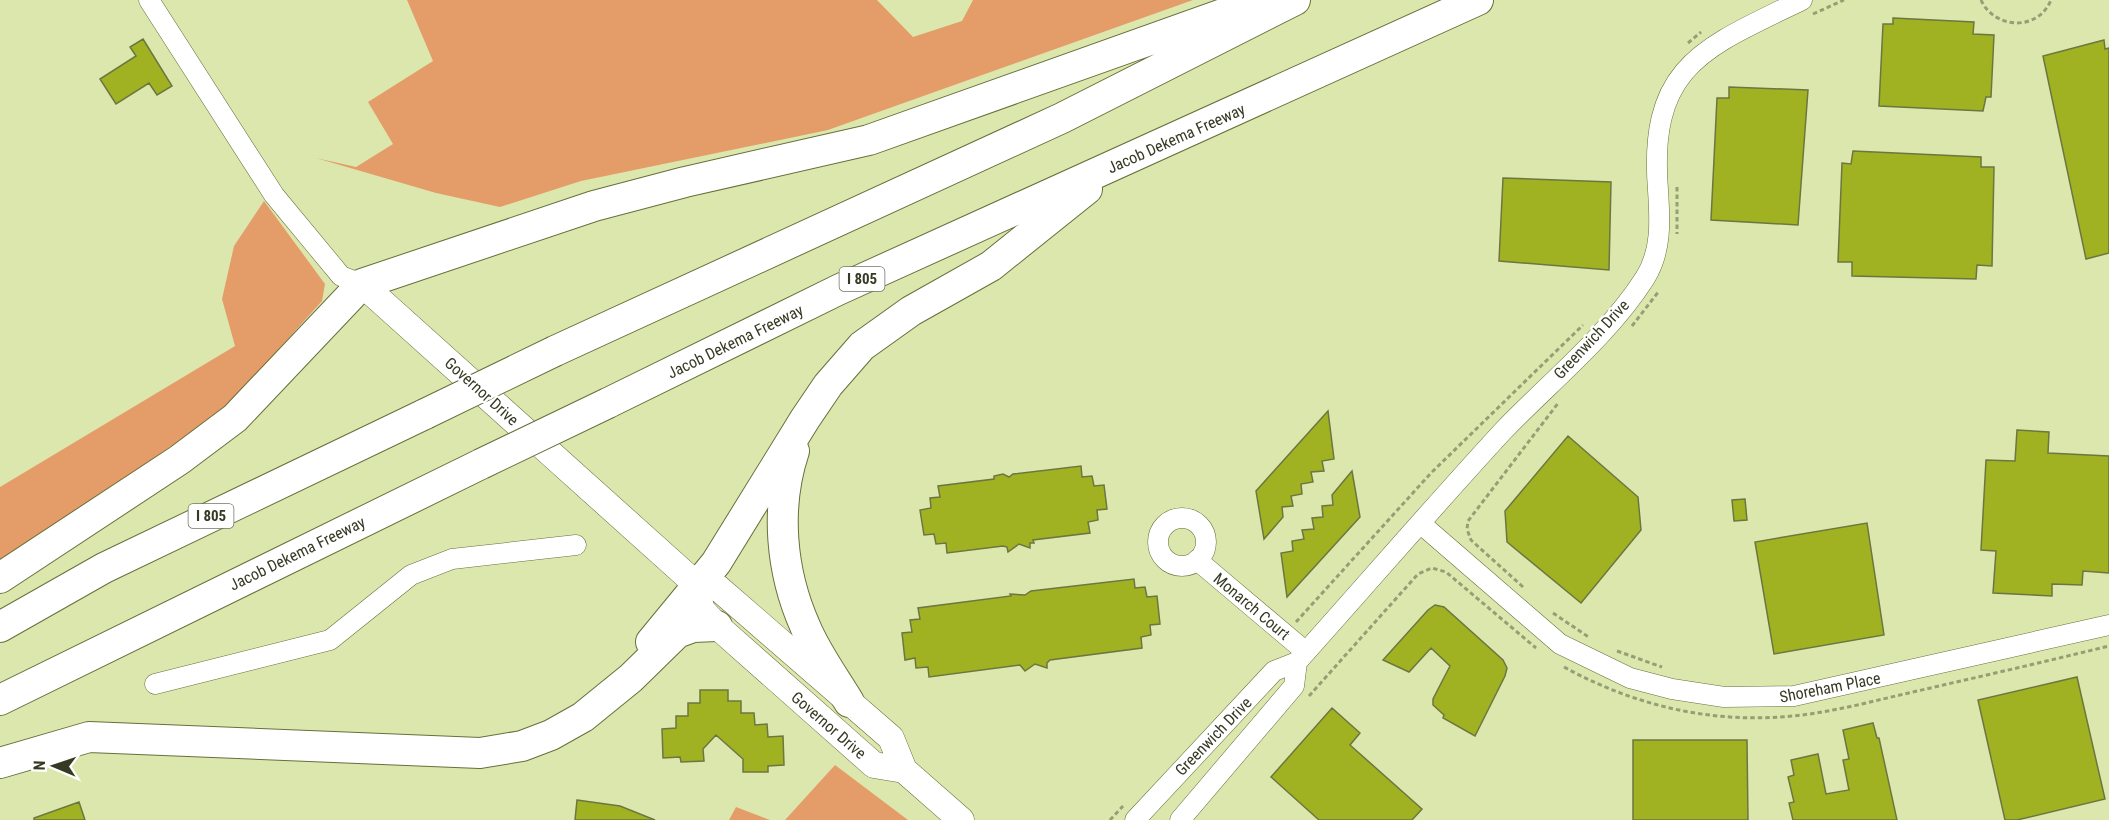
<svg xmlns="http://www.w3.org/2000/svg" width="2109" height="820" font-family="'Roboto Condensed',sans-serif">
	<rect width="100%" height="100%" fill="#dce7ae"/>
	<path fill="#e49d68" d="M407,0H877L913,37L962,21L973,0H1193L828,130L581,181L500,207L436,193L316,158L356,167L393,144L368,102L433,61Z
		M264,201L325,284L322,301L226,408L0,565V487L235,346L222,299L234,246Z
		M835,765L908,820H785Z
		M736,807L770,820H729Z"/>
	<path fill="#a0b221" stroke="#6d7641" stroke-width="1.5" d="M1893,18L1974,22L1973,34L1994,35L1991,97H1986L1983,111L1879,106L1883,24H1893Z
		M143,39L172,86L157,95L149,83L116,104L100,79L136,56L130,47Z
		M2104,40L2105,49L2109,48V253L2086,259L2043,56Z
		M1729,87L1808,90L1798,225L1711,220L1717,98H1729Z
		M1853,151L1981,157V167H1994L1992,266L1977,265L1976,279L1852,276V262H1838L1842,163L1851,164Z
		M1503,178L1611,182L1609,270L1499,261Z
		M1328,411L1334,459L1322,461L1324,471L1311,472L1313,482L1301,484L1302,494L1291,496L1293,506L1282,507L1283,517L1264,539L1256,491Z
		M2017,430L2049,432L2048,453L2109,456V573L2083,571L2082,585L2052,584V596L1993,593L1996,551L1981,550L1986,460L2015,461Z
		M1568,436L1638,497L1641,530L1581,603L1507,542L1505,511Z
		M1081,466L1082,477L1092,476L1094,486L1104,485L1107,509L1097,510L1098,520L1088,522L1090,533L1033,540L1034,543H1030V548L1019,544L1008,552L1007,547L1003,546L947,553L946,543L936,544L934,534L924,535L920,510L931,508L930,498L940,497L938,486L994,479V476L1003,474L1009,477L1013,474Z
		M1352,471L1360,517L1287,597L1281,553L1293,551L1292,541L1304,539L1302,530L1314,529L1312,518L1323,517L1322,506L1333,505L1332,495Z
		M1745,499L1747,520L1734,521L1732,500Z
		M1867,523L1884,635L1774,654L1755,542Z
		M1134,579L1135,588L1145,587L1147,597L1157,596L1160,624L1150,625L1151,635L1141,637L1142,648L1050,660L1047,663V668L1035,664L1025,671L1020,665L929,677L928,667L916,668L915,658L905,660L902,633L912,632L910,620L920,619L918,608L1011,596L1010,594L1025,595L1031,591Z
		M1435,605L1444,607L1503,660L1507,668L1505,676L1475,736L1443,718L1444,715L1433,705V699L1450,666L1431,648L1409,672L1383,660L1428,610Z
		M2077,677L2105,799L2017,820H2005L1978,700Z
		M700,690H728V701H741V713H754L755,725L767,724L768,737L783,736L784,765L768,766V772H743V759L716,735L703,749L704,761L681,762L680,757L663,758L662,729L676,728V716H688V703H700Z
		M1332,708L1360,733L1350,745L1422,809L1412,820H1319L1271,777Z
		M1873,723L1877,738H1879L1897,820H1793L1789,803L1794,802L1788,777L1794,775L1791,760L1818,754L1826,794L1849,790L1843,760L1849,759L1843,730Z
		M1633,740H1747L1748,820H1633Z
		M577,800L620,806L655,820H575Z
		M79,802L85,820H34V818Z"/>
	<g fill="none" stroke-linecap="round" stroke-linejoin="round">
		<g stroke="#676f3b" stroke-width="21">
			<path id="minor" d="M149,0L274,195L341,276L362,284
				M1158 542a24 24 0 1 1 48 0a24 24 0 1 1-48 0Z
				M1420,523L1560,644L1630,678L1672,689L1724,697L1794,696L2109,625
				M1197,560L1306,652
				M155,684L330,640L411,575L452,559L576,545
				M1135,820L1274,671L1297,662C1366,585 1433,507 1503,431C1550,382 1608,336 1645,278C1662,251 1660,220 1658,190C1648,65 1704,48 1802,0
				M1180,820L1294,686L1297,662"/>
		</g>
		<g stroke="#676f3b" stroke-width="27">
			<path id="major" d="M362,284L697,585L701,609L717,626L874,765L904,770
				M697,585L717,587L891,738L904,770L961,820"/>
		</g>
		<g stroke="#676f3b" stroke-width="32">
			<path id="highway" d="M555,351L1062,118L1295,0
				M608,403L838,290L1478,0
				M794,451C775,508 781,572 805,626C816,653 834,677 849,702
				M0,578L179,460L235,418L362,284L594,206L685,182L869,140L1262,0
				M0,627L104,568L425,414
				M651,642L716,563L805,419L828,385L862,346L911,311L991,266L1087,189
				M0,700L481,464
				M0,763L89,737L480,753L522,746L551,735L583,717L631,678L677,633L693,627L717,626"/>
		</g>
		<path stroke="#969e74" stroke-width="3" stroke-dasharray="4.5 3" stroke-linecap="butt" d="M1981,0C1994,29 2038,32 2051,0
			M1813,14L1844,0
			M1688,43L1701,32
			M1677,187V234
			M1632,326L1659,291
			M1523,587L1471,540L1467,529L1468,521L1559,402
			M1553,613L1590,638
			M1296,622L1431,473L1583,325
			M1617,651L1662,667
			M1564,667C1648,713 1738,729 1833,710C1860,705 1886,698 1913,692C1978,677 2044,662 2109,646
			M1309,696L1418,574L1432,568L1446,572L1536,648
			M1110,820L1123,806"/>
		<use href="#minor" stroke="#fff" stroke-width="20"/>
		<use href="#major" stroke="#fff" stroke-width="26"/>
		<use href="#highway" stroke="#fff" stroke-width="30"/>
		<g stroke="#676f3b" stroke-width="32" stroke-linecap="butt">
			<path id="highway-bridge" d="M425,414L555,351
				M481,464L608,403"/>
		</g>
		<use href="#highway-bridge" stroke="#fff" stroke-width="30"/>
	</g>
	<g text-anchor="middle" stroke-width="4.5" stroke-linejoin="round" paint-order="stroke">
		<g fill="#fff" stroke="#727566" stroke-width="1.5">
			<rect x="839.5" y="267" width="45" height="24" rx="4.5"/>
			<rect x="188.5" y="504" width="45" height="24" rx="4.5"/>
		</g>
		<g font-size="15" font-weight="bold" fill="#363a24">
			<text x="862" y="284">I 805</text>
			<text x="211" y="521">I 805</text>
		</g>
		<g font-size="16" fill="#363a24" stroke="#fff">
			<text transform="translate(1176 138) rotate(-24)" y="6">Jacob Dekema Freeway</text>
			<text transform="translate(1591 339) rotate(-47)" y="6">Greenwich Drive</text>
			<text transform="translate(735 341) rotate(-26)" y="6">Jacob Dekema Freeway</text>
			<text transform="translate(482 391) rotate(42)" y="6">Governor Drive</text>
			<text transform="translate(297 553) rotate(-26)" y="6">Jacob Dekema Freeway</text>
			<text transform="translate(1252 606) rotate(40)" y="6">Monarch Court</text>
			<text transform="translate(1830 687) rotate(-11)" y="6">Shoreham Place</text>
			<text transform="translate(829 725) rotate(41)" y="6">Governor Drive</text>
			<text transform="translate(1213 736) rotate(-46)" y="6">Greenwich Drive</text>
		</g>
	</g>
	<g transform="translate(54 766) rotate(272)" stroke="#ffffff" stroke-width="4.5" paint-order="stroke">
	<path d="M0-4.5L10 22L0 15L-10 22Z" fill="#363a24"/>
	<text y="-9" font-size="16" font-weight="bold" text-anchor="middle" fill="#363a24">N</text>
	</g>
</svg>
